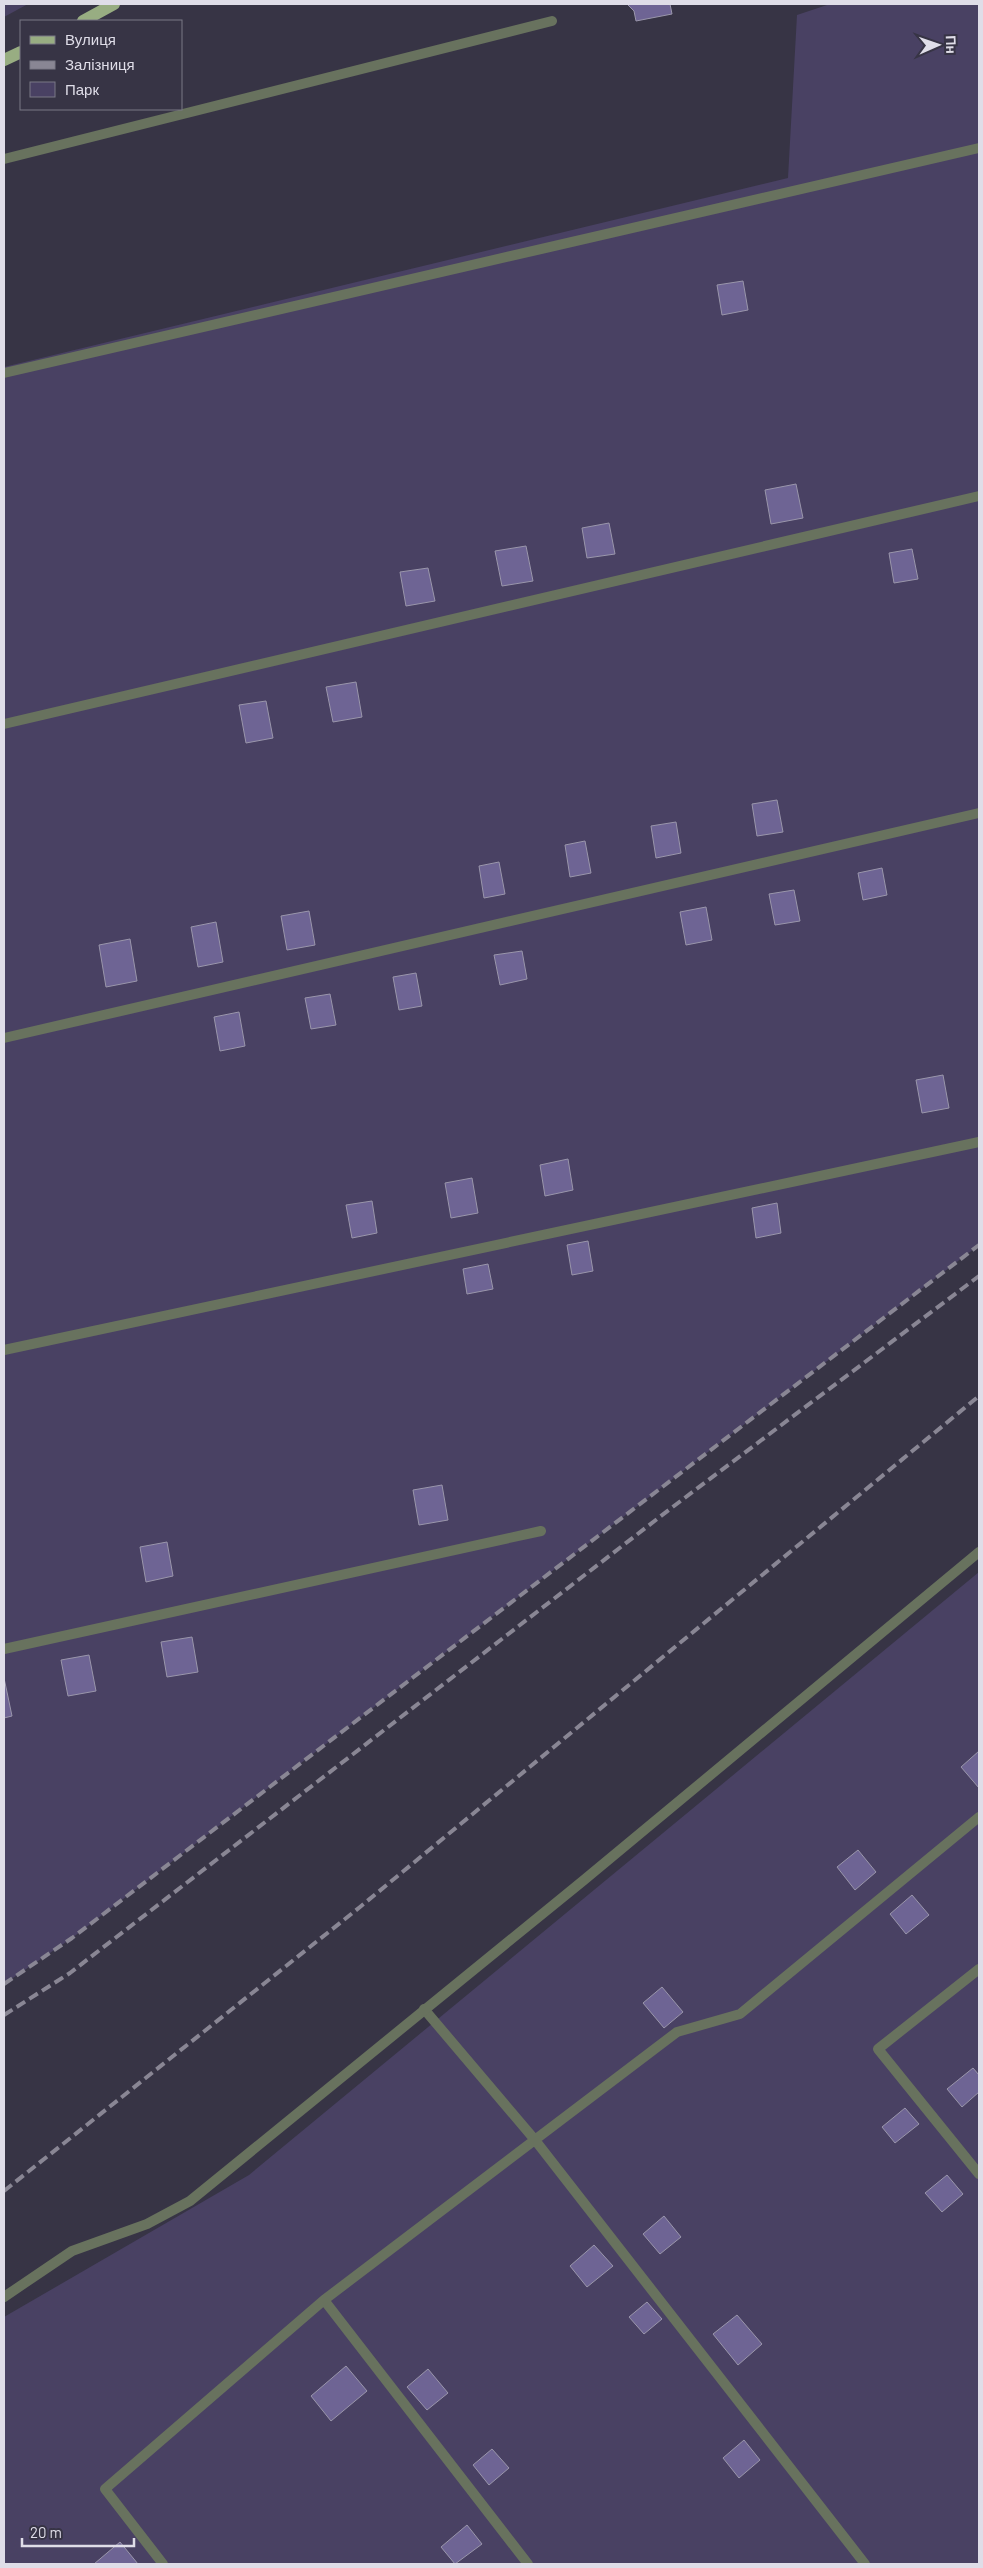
<svg xmlns="http://www.w3.org/2000/svg" width="983" height="2568" font-family="Barlow,sans-serif">
	<rect width="100%" height="100%" fill="#373445"/>
	<path fill="#494163" d="M4,4H28L4,17Z
		M830,4H979V1245L72,1938L4,1984V367L788,178L797,15Z
		M979,1572V2564H4V2317L249,2175Z"/>
	<path fill="#6e6494" stroke="#9a96ab" d="M627,4H670L672,14L636,21L634,11Z
		M743,281L748,310L722,315L717,285Z
		M796,484L803,518L771,524L765,490Z
		M609,523L615,554L587,558L582,528Z
		M526,546L533,581L502,586L495,551Z
		M912,549L918,579L894,583L889,553Z
		M428,568L435,601L406,606L400,572Z
		M356,682L362,717L333,722L326,687Z
		M266,701L273,738L246,743L239,705Z
		M777,800L783,832L757,836L752,804Z
		M676,822L681,853L656,858L651,826Z
		M585,841L591,873L570,877L565,845Z
		M499,862L505,894L484,898L479,866Z
		M882,868L887,895L863,900L858,873Z
		M794,890L800,921L775,925L769,894Z
		M706,907L712,940L686,945L680,912Z
		M309,911L315,945L287,950L281,916Z
		M216,922L223,962L198,967L191,927Z
		M130,939L137,981L106,987L99,945Z
		M522,951L527,979L500,985L494,955Z
		M416,973L422,1006L399,1010L393,977Z
		M330,994L336,1025L311,1029L305,998Z
		M239,1012L245,1046L220,1051L214,1017Z
		M943,1075L949,1108L922,1113L916,1080Z
		M568,1159L573,1190L545,1196L540,1165Z
		M472,1178L478,1213L451,1218L445,1183Z
		M372,1201L377,1233L352,1238L346,1205Z
		M777,1203L781,1233L756,1238L752,1208Z
		M588,1241L593,1271L572,1275L567,1245Z
		M488,1264L493,1289L467,1294L463,1269Z
		M442,1485L448,1520L419,1525L413,1490Z
		M167,1542L173,1576L146,1582L140,1547Z
		M192,1637L198,1672L167,1677L161,1642Z
		M89,1655L96,1691L68,1696L61,1660Z
		M4,1678L12,1716L4,1718Z
		M979,1751V1788L961,1767Z
		M858,1850L876,1872L855,1890L837,1867Z
		M912,1895L929,1915L906,1934L890,1914Z
		M662,1987L683,2012L664,2028L643,2003Z
		M973,2068L979,2075V2092L962,2107L947,2089Z
		M905,2108L919,2124L895,2143L882,2127Z
		M947,2175L963,2194L942,2212L925,2193Z
		M664,2216L681,2237L660,2254L643,2234Z
		M594,2245L613,2266L587,2287L570,2266Z
		M647,2302L662,2319L644,2334L629,2317Z
		M737,2315L762,2344L738,2365L713,2334Z
		M346,2366L367,2391L331,2421L311,2396Z
		M428,2369L448,2393L427,2410L407,2387Z
		M744,2440L760,2460L739,2478L723,2458Z
		M492,2449L509,2468L489,2485L473,2465Z
		M467,2525L482,2544L455,2564L441,2547Z
		M120,2542L138,2564H94Z"/>
	<g fill="none" stroke-linecap="round" stroke-linejoin="round">
		<path stroke="#68725e" stroke-width="10" d="M4,159L552,21
			M4,373L979,148
			M4,724L979,496
			M4,1038L979,813
			M4,1350L979,1142
			M4,1649L541,1531
			M979,1969L878,2049L979,2174
			M424,2009L535,2140L865,2564
			M324,2300L528,2564
			M163,2564L105,2489L324,2300L677,2032L740,2014L979,1817"/>
		<path stroke="#68725e" stroke-width="10" d="M4,2297L72,2251L147,2224L190,2201L584,1880L979,1552"/>
		<path stroke="#98ad82" stroke-width="12" d="M83,21L114,4
			M4,60L21,52"/>
		<path stroke="#898694" stroke-width="4" stroke-dasharray="10 5" stroke-linecap="butt" d="M4,1984L72,1938L979,1245
			M4,2015L70,1973L670,1509L979,1276
			M4,2191L360,1907L979,1396"/>
	</g>
	<rect width="983" height="2568" fill="none" stroke="#dfdde8" stroke-width="10"/>
	<rect x="20" y="20" width="162" height="90" fill="#373445" stroke="#7a7886"/>
	<rect x="30" y="36" width="25" height="8" fill="#98ad82" stroke="#7a7886"/>
	<text x="65" y="45" font-size="15" fill="#dfdde8">Вулиця</text>
	<rect x="30" y="61" width="25" height="8" fill="#898694" stroke="#7a7886"/>
	<text x="65" y="70" font-size="15" fill="#dfdde8">Залізниця</text>
	<rect x="30" y="82" width="25" height="15" fill="#494163" stroke="#7a7886"/>
	<text x="65" y="95" font-size="15" fill="#dfdde8">Парк</text>
	<g transform="translate(938 45) rotate(88)" stroke="#373445" stroke-width="4" paint-order="stroke">
	<path d="M0-4L9 19L0 12L-9 19Z" fill="#dfdde8"/>
	<text y="-8" font-size="14" font-weight="bold" text-anchor="middle" fill="#dfdde8">Пн</text>
	</g>
	<path d="M22 2538v8h112v-8" fill="none" stroke="#dfdde8" stroke-width="2.5"/>
	<text x="30" y="2538" font-size="15" fill="#dfdde8" stroke="#373445" stroke-width="4" paint-order="stroke">20 m</text>
</svg>
